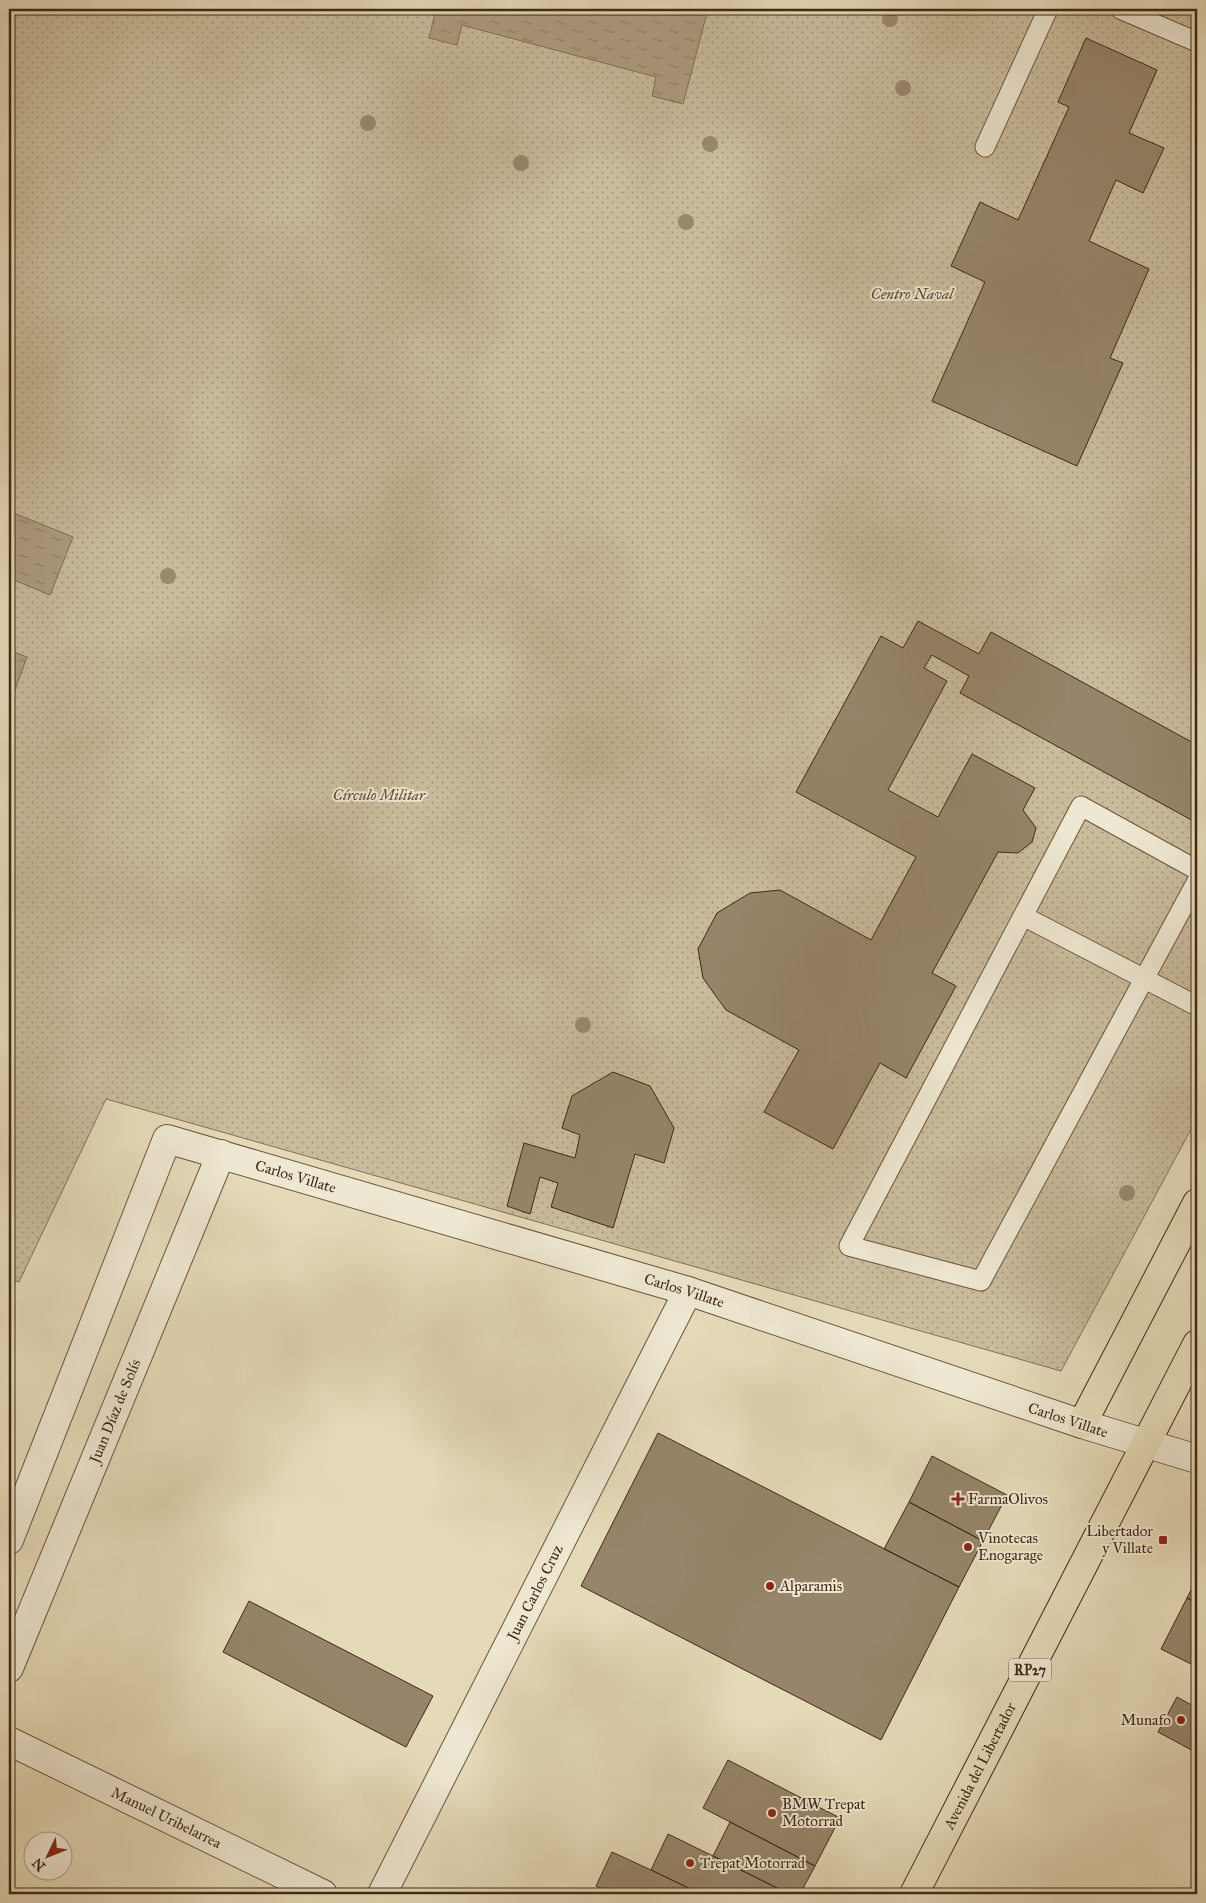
<svg xmlns="http://www.w3.org/2000/svg" width="1206" height="1903" font-family="'IM FELL Great Primer',serif">
	<defs>
		<pattern id="park-dots" width="8" height="8" patternUnits="userSpaceOnUse" patternTransform="scale(1.25)"><rect width="8" height="8" fill="#c9bc9c"/><path d="M2 2h.1M6 6h.1" fill="none" stroke="#a5997e" stroke-width="1.8" stroke-linecap="round"/></pattern>
		<pattern id="water-ripples" width="26" height="14" patternUnits="userSpaceOnUse" patternTransform="scale(1.25)"><rect width="26" height="14" fill="#ad9d81"/><path d="M2 4q2-2 4 0t4 0M15 11q2-2 4 0t4 0" fill="none" stroke="#8e8068"/></pattern>
	</defs>
	<rect width="100%" height="100%" fill="#e5dab8"/>
	<filter id="stains"><feTurbulence type="fractalNoise" baseFrequency=".004" numOctaves="4"/><feColorMatrix values="0 0 0 0 .2 0 0 0 0 .09 0 0 0 0 .02 0 0 0 .5 -.17"/></filter>
	<radialGradient id="worn" r=".72"><stop offset=".6" stop-color="#630" stop-opacity="0"/><stop offset="1" stop-color="#630" stop-opacity=".3"/></radialGradient>
	<path fill="url(#park-dots)" stroke="#847258" d="M9,9H1197V1118L1061,1371L106,1099L19,1282L9,1278Z"/>
	<path fill="url(#water-ripples)" stroke="#816e56" d="M436,9H708L683,104L652,96L656,77L462,25L457,45L429,38Z
		M9,511L73,537L50,595L9,578Z
		M9,650L27,657L9,706Z"/>
	<path fill="#96856a" stroke="#402815" d="M1086,38L1157,70L1129,133L1164,148L1143,193L1116,180L1089,241L1149,269L1110,358L1123,363L1077,466L932,401L985,282L951,266L980,202L1018,220L1069,107L1058,102Z
		M918,621L979,654L991,632L1197,745V823L960,693L969,676L932,655L924,668L947,681L888,790L938,817L972,754L1035,788L1023,810L1036,828L1032,842L1018,853L998,852L932,973L956,986L906,1078L880,1063L833,1149L764,1112L799,1050L726,1010L703,978L698,949L717,913L750,893L780,890L871,940L916,857L796,792L881,636L903,648Z
		M613,1072L650,1086L674,1128L664,1163L635,1154L613,1228L551,1207L558,1183L540,1177L530,1214L507,1206L524,1143L575,1158L580,1135L562,1128L572,1096Z
		M658,1433L959,1587L881,1740L581,1586Z
		M932,1456L1007,1495L983,1541L909,1502Z
		M909,1502L983,1541L959,1587L884,1549Z
		M1197,1578V1603L1187,1598Z
		M1187,1598L1197,1603V1667L1161,1649Z
		M249,1601L433,1696L406,1747L223,1652Z
		M1177,1697L1197,1708V1753L1158,1732Z
		M728,1760L840,1818L815,1866L703,1808Z
		M730,1822L815,1866L800,1894H789L713,1856Z
		M668,1834L713,1856L789,1894H701L651,1870Z
		M612,1852L651,1870L701,1894H613L596,1886Z"/>
	<g fill="none" stroke-linecap="round" stroke-linejoin="round">
		<g stroke="#69543e" stroke-width="21">
			<path id="service" d="M1120,9L1197,42
				M985,147L1048,9
				M1197,870L1081,806L849,1246L981,1281L1197,881
				M1023,916L1197,1006"/>
		</g>
		<g stroke="#69543e" stroke-width="30">
			<g id="minor">
				<path id="s1" d="M9,1540L167,1139L688,1291L1082,1424"/>
				<path id="s2" d="M9,1668L221,1154"/>
				<path id="s3" d="M9,1741L323,1894"/>
				<path id="s4" d="M382,1894L688,1291"/>
			</g>
		</g>
		<g stroke="#69543e" stroke-width="30">
			<path id="tertiary" d="M1082,1424L1197,1459"/>
		</g>
		<g stroke="#402815" stroke-width="30">
			<g id="primary">
				<path d="M1082,1424L1197,1203"/>
				<path id="s5" d="M914,1894L1197,1344"/>
			</g>
		</g>
		<use href="#service" stroke="#eee7d1" stroke-width="19"/>
		<use href="#minor" stroke="#eee7d1" stroke-width="28"/>
		<use href="#tertiary" stroke="#eee7d1" stroke-width="28"/>
		<use href="#primary" stroke="#e5dab8" stroke-width="28"/>
	</g>
	<g fill="#99896d">
		<circle cx="890" cy="19" r="8"/>
		<circle cx="903" cy="88" r="8"/>
		<circle cx="368" cy="123" r="8"/>
		<circle cx="710" cy="144" r="8"/>
		<circle cx="521" cy="163" r="8"/>
		<circle cx="686" cy="222" r="8"/>
		<circle cx="168" cy="576" r="8"/>
		<circle cx="583" cy="1025" r="8"/>
		<circle cx="1127" cy="1193" r="8"/>
	</g>
	<g fill="#8f2418" stroke="#eee7d1" stroke-width="2">
		<path d="M955.5 1491.5h5v5h5v5h-5v5h-5v-5h-5v-5h5z"/>
		<rect x="1158" y="1535" width="10" height="10" rx="2.5"/>
		<circle cx="968" cy="1547" r="5"/>
		<circle cx="770" cy="1586" r="5"/>
		<circle cx="1181" cy="1720" r="5"/>
		<circle cx="772" cy="1813" r="5"/>
		<circle cx="690" cy="1863" r="5"/>
	</g>
	<g text-anchor="middle" stroke-width="4" stroke-linejoin="round" paint-order="stroke">
		<rect fill="#eee7d1" stroke="#74614d" stroke-width="1" x="1009" y="1658.5" width="42" height="23" rx="4"/>
		<g font-size="14" font-weight="bold" fill="#402815">
			<text x="1030" y="1675">RP27</text>
		</g>
		<g font-size="15" font-style="italic" fill="#5b4630" stroke="#eee7d1">
			<text x="912" y="299">Centro Naval</text>
			<text x="379" y="800">Círculo Militar</text>
		</g>
		<g font-size="15" fill="#402815" stroke="#eee7d1">
			<text dy="5" stroke="none"><textPath href="#s1" startOffset="565">Carlos Villate</textPath></text>
			<text dy="5" stroke="none"><textPath href="#s1" startOffset="970">Carlos Villate</textPath></text>
			<text dy="5" stroke="none"><textPath href="#s2" startOffset="278">Juan Díaz de Solís</textPath></text>
			<text transform="translate(1068 1420) rotate(18)" y="5">Carlos Villate</text>
			<text dy="5" stroke="none"><textPath href="#s4" startOffset="338">Juan Carlos Cruz</textPath></text>
			<text dy="5" stroke="none"><textPath href="#s5" startOffset="144">Avenida del Libertador</textPath></text>
			<text dy="5" stroke="none"><textPath href="#s3" startOffset="175">Manuel Uribelarrea</textPath></text>
		</g>
		<g font-size="15" fill="#402815" stroke="#eee7d1" text-anchor="start">
			<text x="968" y="1504">FarmaOlivos</text>
			<text x="1153" y="1536" text-anchor="end">Libertador<tspan x="1153" dy="17">y Villate</tspan></text>
			<text x="978" y="1543">Vinotecas<tspan x="978" dy="17">Enogarage</tspan></text>
			<text x="780" y="1591">Alparamis</text>
			<text x="1171" y="1725" text-anchor="end">Munafo</text>
			<text x="782" y="1809">BMW Trepat<tspan x="782" dy="17">Motorrad</tspan></text>
			<text x="700" y="1868">Trepat Motorrad</text>
		</g>
	</g>
	<rect width="1206" height="1903" fill="none" stroke="#e5dab8" stroke-width="30"/>
	<rect x="10" y="10" width="1186" height="1883" fill="none" stroke="#402815" stroke-width="2.5"/>
	<rect x="15" y="15" width="1176" height="1873" fill="none" stroke="#402815"/>
	<g transform="translate(48 1856) rotate(227)"><circle r="24" fill="#eee7d1" stroke="#a89b86"/>
	<path d="M0-4L9 19L0 12L-9 19Z" fill="#8f2418"/>
	<text y="-8" font-size="14" font-weight="bold" text-anchor="middle" fill="#402815">N</text>
	</g>
	<rect width="100%" height="100%" filter="url(#stains)"/>
	<rect width="100%" height="100%" fill="url(#worn)"/>
</svg>
